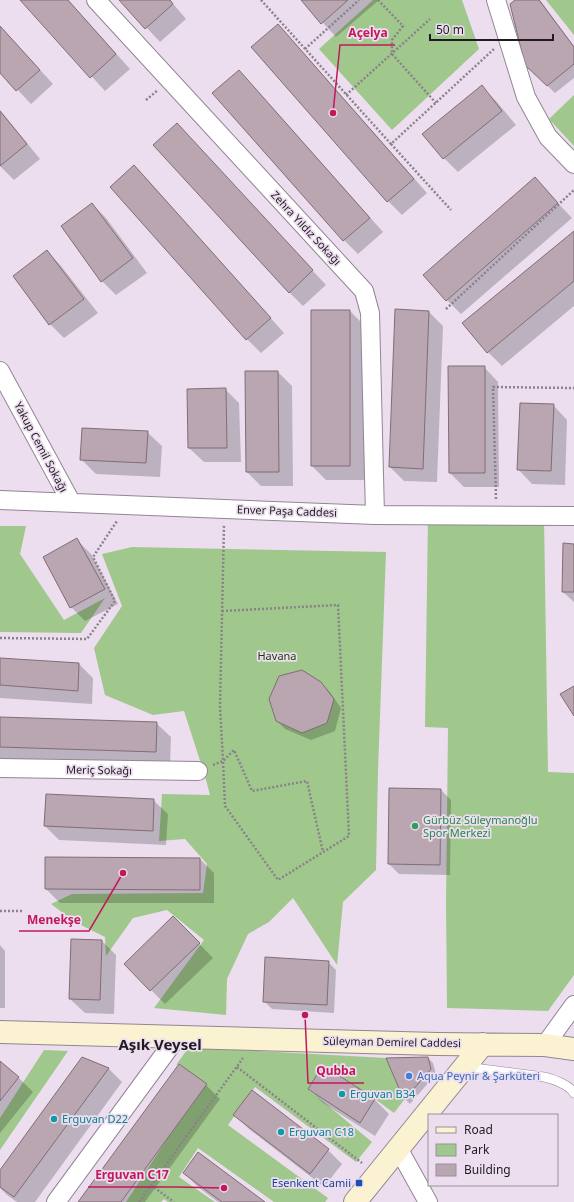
<svg xmlns="http://www.w3.org/2000/svg" width="574" height="1202" font-family="'Noto Sans',sans-serif">
	<rect width="100%" height="100%" fill="#ecdeef"/>
	<path fill="#a0c88d" d="M373,0H462L479,49L392,130L319,49Z
		M546,0H574V35Z
		M574,95V146L549,119Z
		M428,515L544,517L548,772L574,773V975L548,1011L447,1008L446,903L448,728L425,727Z
		M0,526H26L20,554L64,620L105,598L81,633L0,632Z
		M132,547L386,552L378,771L376,870L343,902L337,965L293,898L269,922L248,934L227,979L226,1015L154,1008L204,940L167,910L133,918L106,956L105,937L75,922L51,904L72,894L203,893L207,864L185,839L159,841L162,794L210,795L205,776L184,711L153,715L105,695L94,648L122,606L102,554Z
		M189,1047L386,1058L404,1100L394,1113L375,1099L323,1066L308,1089L372,1142L356,1162L255,1087L228,1125L328,1198L325,1202H274L198,1148L179,1177L215,1202H168L164,1199L161,1202H126L173,1130L206,1084L179,1064L176,1065Z
		M44,1050L68,1051L0,1150V1118Z"/>
	<path fill="#0003" d="M22,0H68L130,69L105,91Z
		M121,0H170L186,19L160,42Z
		M302,0H379L336,37Z
		M517,0H540L574,46V78L555,93L534,73Z
		M0,26L53,84L31,104L0,71Z
		M278,26L292,40L427,193L402,215L388,201L253,48Z
		M239,71L253,86L383,232L358,254L344,240L214,94Z
		M482,87L496,101L516,125L458,172L444,158L424,134Z
		M0,110L40,159L14,180L0,166Z
		M191,139L326,285L303,306L289,292Z
		M134,166L148,180L284,333L261,353L247,339L111,187Z
		M535,179L572,218L461,314L447,300Z
		M92,204L106,218L147,273L116,295L102,281Z
		M574,232V306L502,366L488,352Z
		M47,251L61,266L98,313L64,338L50,324L14,277Z
		M350,311L364,325V480H326L312,466Z
		M429,312L443,326L437,482L404,481L390,467Z
		M449,367H484L498,382L499,487H464L450,473Z
		M278,372L292,386L293,486H261L247,472Z
		M225,389L239,403L241,462H204L189,448L188,390Z
		M553,405L567,420L565,485L532,484L518,469Z
		M147,432L162,446L160,477L96,474L81,459Z
		M77,540L91,554L118,604L85,621L71,607Z
		M574,545V602L563,592Z
		M0,659L79,664L93,678L92,704L0,698Z
		M320,683L329,691L341,708L335,731L311,740L285,729L277,721Z
		M0,718L156,723L171,737L170,766L0,761Z
		M441,790L451,800L450,875L399,874L389,864Z
		M47,795L153,800L168,814L166,845L59,840L45,826Z
		M200,859L214,873V903H60L46,889Z
		M173,917L213,958L165,1004L125,964Z
		M102,941L116,955L114,1014L85,1013L70,999Z
		M0,945L5,951V1008H0Z
		M328,962L336,970L334,1013L272,1009L264,1001Z
		M428,1058L433,1063L436,1074L410,1104L405,1099L388,1059Z
		M0,1063L19,1078L33,1092L0,1133Z
		M323,1067L375,1100L389,1114L375,1136L323,1103L309,1089Z
		M108,1068L122,1082L35,1202H17L7,1195L0,1188V1172Z
		M206,1085L220,1099L145,1202H79Z
		M235,1115L328,1150L342,1164L324,1187L249,1129Z
		M184,1173L264,1202H218L198,1187Z"/>
	<path fill="#baa6b0" stroke="#806d76" d="M20,0H68L116,54L90,78Z
		M119,0H170L173,4L145,29Z
		M301,0H348L321,24Z
		M515,0H539L574,47V64L547,86L525,65L510,4Z
		M278,24L414,179L387,202L251,47Z
		M0,26L40,70L16,91L0,73Z
		M239,70L370,218L343,241L212,93Z
		M482,85L502,111L443,159L422,134Z
		M0,111L27,144L0,166Z
		M177,123L313,270L289,293L153,145Z
		M134,165L271,318L246,340L110,187Z
		M535,177L558,203L446,301L423,275Z
		M92,203L133,258L101,282L61,226Z
		M574,231V281L487,353L462,323Z
		M47,250L84,299L49,325L13,276Z
		M395,309L429,311L423,469L389,467Z
		M311,310H350V466H311Z
		M448,366H485V473H449Z
		M245,371H278L279,472H246Z
		M226,388L227,448H188L187,389Z
		M520,403L554,404L551,471L517,470Z
		M82,428L148,431L146,463L80,460Z
		M77,538L105,589L70,608L43,557Z
		M563,543L574,544V592H562Z
		M0,658L79,663L78,691L0,685Z
		M302,670L321,682L334,699L327,723L302,733L276,721L269,699L279,676Z
		M574,686V716L560,694Z
		M0,717L157,722L156,752L0,747Z
		M389,788L441,789L440,865L388,864Z
		M46,794L154,799L153,831L44,826Z
		M45,857L200,858V890L45,889Z
		M173,916L200,943L150,991L124,964Z
		M71,939L102,940L100,1000L69,999Z
		M265,957L329,961L327,1005L263,1002Z
		M82,1057L109,1068L14,1197L0,1187V1170Z
		M428,1057L431,1069L404,1100L386,1058Z
		M0,1061L19,1077L0,1101Z
		M179,1064L207,1084L121,1202H78Z
		M323,1065L375,1099L360,1123L308,1089Z
		M252,1090L329,1149L310,1174L233,1115Z
		M198,1152L265,1202H222L183,1173Z"/>
	<g fill="none" stroke-linecap="round" stroke-linejoin="round">
		<g stroke="#928594" stroke-width="10">
			<path id="lane" d="M466,1067L544,1077C554,1079 569,1085 574,1093"/>
		</g>
		<g stroke="#928594" stroke-width="20">
			<path id="street" d="M96,0L364,291L370,313L375,515
				M496,0L526,97L548,137L574,164
				M0,371L71,502
				M0,500L375,515L574,516
				M0,768L198,771
				M545,1045L574,1005
				M398,1148L428,1202
				M56,1202L177,1037"/>
		</g>
		<g stroke="#928594" stroke-width="24">
			<path id="secondary" d="M0,1032L437,1044L545,1045L574,1049
				M355,1202L483,1044"/>
		</g>
		<path stroke="#8a818c" stroke-width="2.5" stroke-dasharray="2 2" stroke-linecap="butt" d="M261,0L391,144L494,49
			M378,0L403,26L392,40V54L436,103
			M305,49L359,0
			M346,95L430,19
			M146,100L158,90
			M391,144L451,210
			M446,309L574,190
			M496,499L493,387L574,388
			M222,611L338,605L349,836L278,880L225,806L223,761L234,750L252,791L307,781L323,852
			M0,638L87,639L115,601L93,557L117,521
			M213,765L223,761L220,706L224,525
			M0,911H23
			M237,1067L362,1163
			M151,1185L174,1202
			M139,1202L243,1058"/>
		<use href="#lane" stroke="#fff" stroke-width="9"/>
		<use href="#street" stroke="#fff" stroke-width="18"/>
		<use href="#secondary" stroke="#fbf2d2" stroke-width="22"/>
	</g>
	<circle fill="#2e9e5b" stroke="#ecdeef" stroke-width="1.5" cx="415" cy="826" r="4"/>
	<circle fill="#3f7fe0" stroke="#ecdeef" stroke-width="1.5" cx="409" cy="1076" r="4"/>
	<g fill="#0f9aa8" stroke="#ecdeef" stroke-width="1.5">
		<circle cx="342" cy="1094" r="4"/>
		<circle cx="54" cy="1119" r="4"/>
		<circle cx="281" cy="1132" r="4"/>
	</g>
	<rect fill="#1a4fb4" stroke="#ecdeef" stroke-width="1.5" x="355" y="1179" width="8" height="8" rx="2"/>
	<g text-anchor="middle" stroke-width="3.5" stroke-linejoin="round" paint-order="stroke">
		<g font-size="11" fill="#201b21" stroke="#ecdeef">
			<text transform="translate(306 228) rotate(47)" y="4">Zehra Yıldız Sokağı</text>
			<text transform="translate(41 447) rotate(62)" y="4">Yakup Cemil Sokağı</text>
			<text transform="translate(287 511) rotate(2)" y="4">Enver Paşa Caddesi</text>
			<text transform="translate(99 770) rotate(1)" y="4">Meriç Sokağı</text>
			<text transform="translate(392 1042) rotate(1)" y="4">Süleyman Demirel Caddesi</text>
		</g>
		<g font-size="11" fill="#193802" stroke="#ecdeef">
			<text x="277" y="660">Havana</text>
		</g>
		<g font-size="11" fill="#27864d" stroke="#ecdeef" text-anchor="start">
			<text x="423" y="824">Gürbüz Süleymanoğlu<tspan x="423" dy="13">Spor Merkezi</tspan></text>
		</g>
		<g font-size="11" fill="#366cbe" stroke="#ecdeef" text-anchor="start">
			<text x="417" y="1080">Aqua Peynir &amp; Şarküteri</text>
		</g>
		<g font-size="11" fill="#0d838f" stroke="#ecdeef" text-anchor="start">
			<text x="350" y="1098">Erguvan B34</text>
			<text x="62" y="1123">Erguvan D22</text>
			<text x="289" y="1136">Erguvan C18</text>
		</g>
		<g font-size="11" fill="#164399" stroke="#ecdeef" text-anchor="end">
			<text x="351" y="1187">Esenkent Camii</text>
		</g>
		<g font-size="15" font-weight="bold" fill="#201b21" stroke="#ecdeef">
			<text x="160" y="1050">Aşık Veysel</text>
		</g>
	</g>
	<path fill="none" stroke="#c2185b" stroke-width="1.5" d="M333 113L340 45H395M123 873L89 931H19M305 1015L308 1083H364M224 1188L177 1187H88"/>
	<g fill="#c2185b" stroke="#ecdeef" stroke-width="1.5">
		<circle cx="333" cy="113" r="4"/>
		<circle cx="123" cy="873" r="4"/>
		<circle cx="305" cy="1015" r="4"/>
		<circle cx="224" cy="1188" r="4"/>
	</g>
	<g font-size="12" text-anchor="middle" font-weight="bold" fill="#c2185b" stroke="#ecdeef" stroke-width="3.5" stroke-linejoin="round" paint-order="stroke">
		<text x="368" y="37">Açelya</text>
		<text x="54" y="924">Menekşe</text>
		<text x="336" y="1075">Qubba</text>
		<text x="132" y="1179">Erguvan C17</text>
	</g>
	<rect x="428" y="1114" width="130" height="72" fill="#ecdeef" stroke="#9a909d"/>
	<rect x="436" y="1127" width="20" height="6" fill="#fbf2d2" stroke="#9a909d"/>
	<text x="464" y="1134" font-size="12" fill="#201b21">Road</text>
	<rect x="436" y="1144" width="20" height="12" fill="#a0c88d" stroke="#9a909d"/>
	<text x="464" y="1154" font-size="12" fill="#201b21">Park</text>
	<rect x="436" y="1164" width="20" height="12" fill="#baa6b0" stroke="#9a909d"/>
	<text x="464" y="1174" font-size="12" fill="#201b21">Building</text>
	<path d="M430 34v6h123v-6" fill="none" stroke="#201b21" stroke-width="2"/>
	<text x="436" y="34" font-size="12" fill="#201b21" stroke="#ecdeef" stroke-width="3" paint-order="stroke">50 m</text>
</svg>
